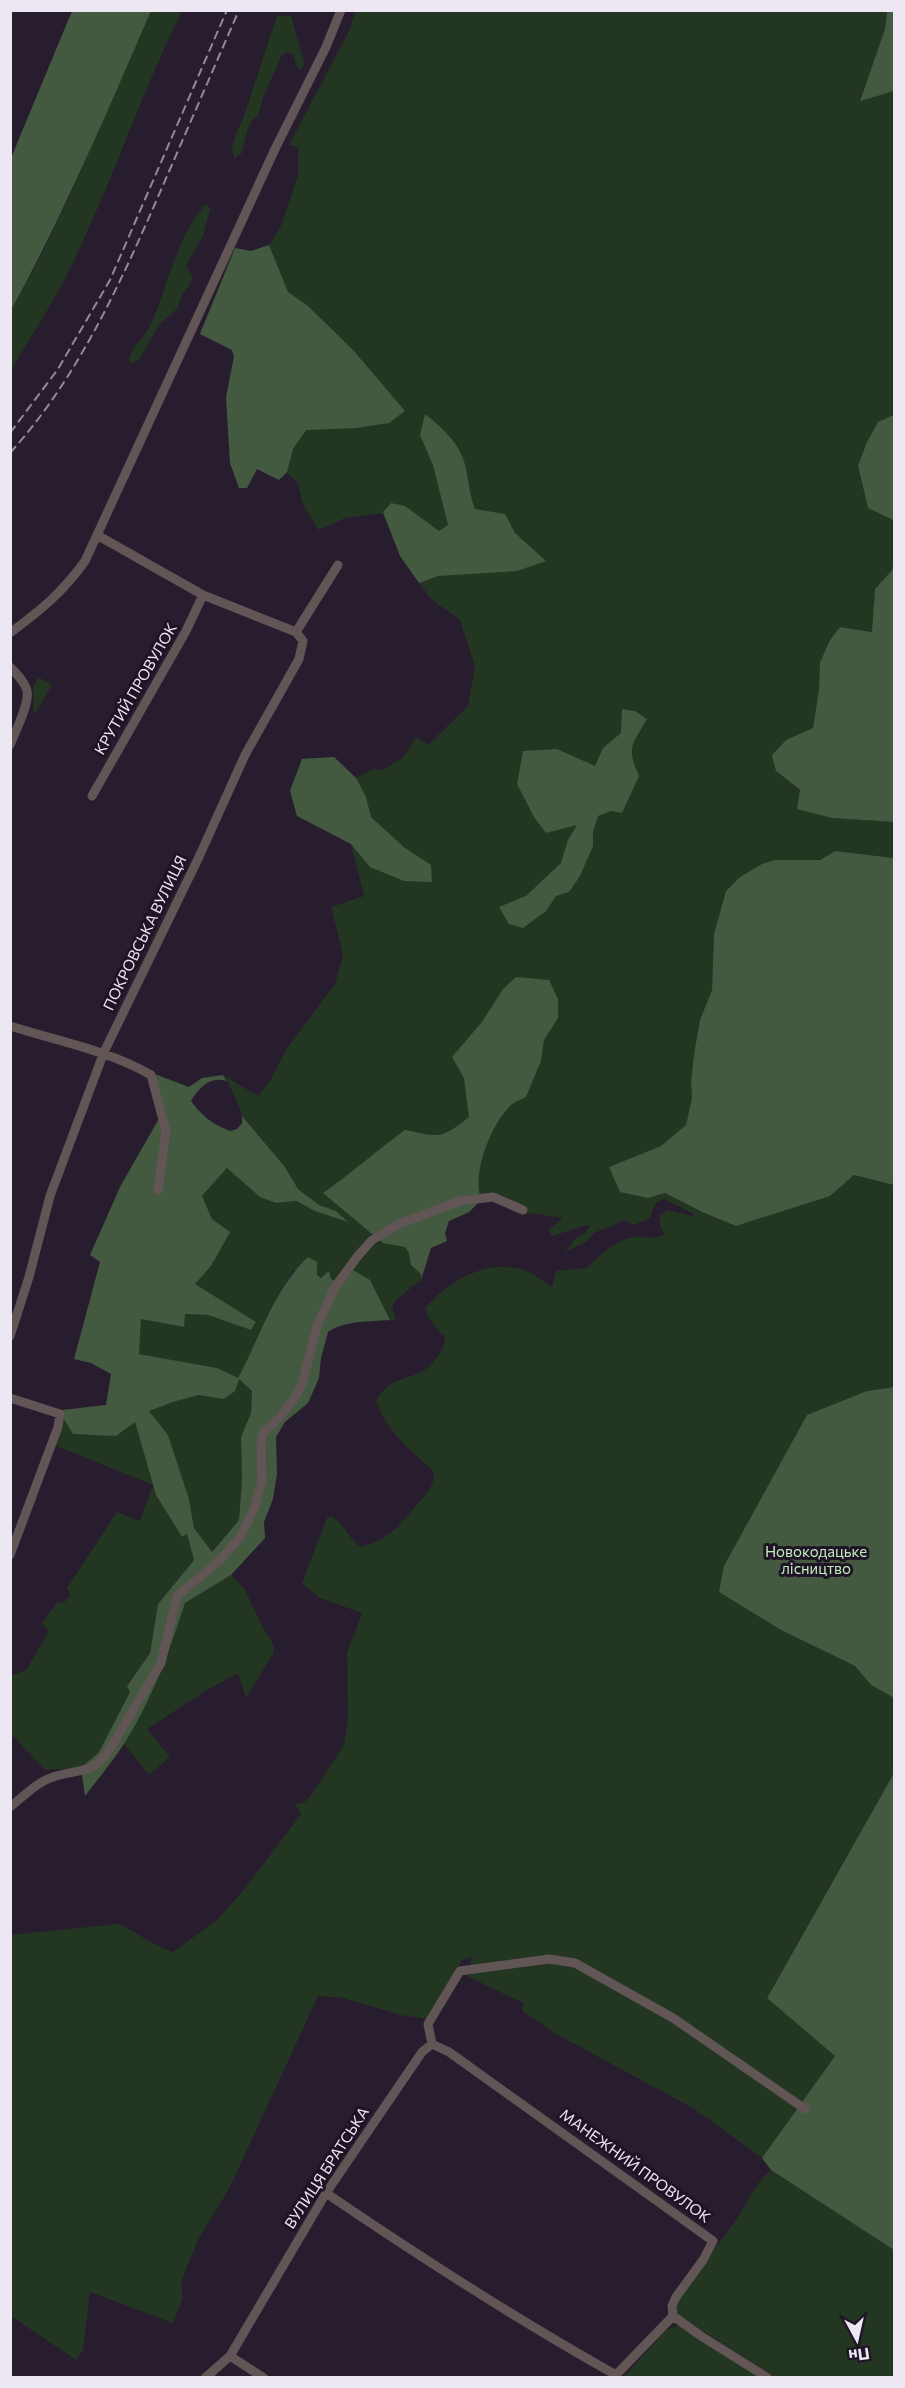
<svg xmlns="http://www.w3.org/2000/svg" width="905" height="2388" font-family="Commissioner,sans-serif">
	<rect width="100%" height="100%" fill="#281d2f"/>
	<path fill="#233621" d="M150,11H182C140,95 111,186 69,271C52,305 30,338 11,370V310L39,259L72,191Z
		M356,11H887L885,29L860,100L894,91V416H891L858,467L868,508L894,520V562L892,570L875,589L873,632L841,627L830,640L820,662L819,689L813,729L786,740L776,771L832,818L894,822V858L835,851L820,860L775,861L762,864L726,891L714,934L712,990L700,1020L694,1054L691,1083L692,1098L686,1126L661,1146L609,1167L648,1198L665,1193L701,1212L736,1226L829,1196L854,1175L894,1185V1387L867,1391L783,1631L855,1666L871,1685L894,1698V1773L767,1997L835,2056L762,2158L693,2108L558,2035L522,2011L523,2003L467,1976L472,1957L462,1960L429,2019L400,2015L343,1998L318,1996L229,2189L199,2238L181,2281L183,2298L173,2323L90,2292L83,2350L76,2360L11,2316L10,1935L118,1924C137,1931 152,1946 173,1952L217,1920L247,1886L301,1814L295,1804L303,1803L310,1797L344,1745L348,1717L347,1653L362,1613L320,1598L302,1583L327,1518L330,1516C344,1522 348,1539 361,1547C391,1537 395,1530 415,1507C423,1498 433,1489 434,1476C434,1469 425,1464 420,1459C401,1442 384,1425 376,1401C389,1378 403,1381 423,1371C433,1365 446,1348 445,1336C438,1332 426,1316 425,1308C450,1280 485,1259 524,1270C533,1273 544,1282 552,1287L556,1271L587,1268C601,1254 615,1240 636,1237C647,1235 649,1241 664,1235L660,1225V1215L667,1210L692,1216L694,1214L664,1199C654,1203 652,1207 651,1218L633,1225L625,1220L594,1233L586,1242L565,1252L576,1238L585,1233L590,1227L587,1225L552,1236L548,1231L563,1218L530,1213L522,1215L517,1210L493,1199L481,1200L469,1212L449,1221L445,1233L447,1241L431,1248L421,1280L397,1299L392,1306L396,1320H390L370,1280L340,1284L331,1279H321L294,1270L281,1291L239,1378L252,1391L251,1413L241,1438L242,1479L239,1520L211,1553L194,1528L189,1499L168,1435L148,1411L173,1402L198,1395L224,1399L217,1368L139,1354L141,1319L184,1327V1314L208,1315L251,1330L256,1322L194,1284L211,1266L229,1232L212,1219L202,1196L228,1167L276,1203L296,1201L315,1211L347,1221L336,1211L319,1205L298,1189L285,1167L242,1116L234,1094L223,1075L258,1096L270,1081L286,1050L335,984L343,955L331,907L364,896L351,844L297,816L290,791L302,759L334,757L356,778L373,769L383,770L403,758L416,737L428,745L468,706L475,666L460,620L431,599L400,556L383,513L345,518L319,530L303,505L298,483L287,473L279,480L257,469L247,488H239L230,463L226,397L234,357L232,350L200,334L235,248L251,251L269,245L280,228L298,176V147L289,145L349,31Z
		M291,15L304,62L303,68L298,70L293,54L287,52L282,55L264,95L258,116C245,122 247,142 241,154L234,158L232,148L236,133L243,119L277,16Z
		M206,204L210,209L203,236L186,265L192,276L191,283L182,295L177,309L160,324L139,360L132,363L129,361C132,343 143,341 150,326C167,290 178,232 206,204Z
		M38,677L52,685L34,715L33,688Z
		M62,1416L135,1422L156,1495L183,1537L187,1534L194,1560L158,1604L150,1653L127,1685L130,1692L99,1752L81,1768L45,1770L14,1737L11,1736V1676L26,1670L49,1631L42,1623L58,1601L63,1603L71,1596L67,1588L117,1512L140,1521L153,1485L54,1445Z
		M231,1575L244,1588L263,1628L270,1638L274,1647L273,1654L246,1698L238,1673L207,1690L147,1729L170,1757L149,1775L124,1744C151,1696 168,1654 185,1603Z
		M771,2170L894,2250V2377H775L678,2315L675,2309L678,2300C695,2275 713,2251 731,2227C746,2209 753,2184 771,2170Z
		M678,2325L762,2377L623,2378L666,2330Z"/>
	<path fill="#435940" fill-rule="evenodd" d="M72,11H151C107,112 64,214 11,310V158Z
		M887,11H894V91L860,101L885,29Z
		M269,245L288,292L308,306L354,351L405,411L389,423L356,428L306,430L293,449L287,472L279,480L257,469L247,488H239L230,463L226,397L234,357L232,350L200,334L235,248L251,251Z
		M425,414C439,425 456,440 463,458C469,475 468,492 475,509L505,514L515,533L546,561L517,571L438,576L419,583L400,556L383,512L391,503L405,506L439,531L448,525L433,465L420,435Z
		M891,416H894V527L893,520L868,508L858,466L867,442L878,422Z
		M894,562V822L832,818L797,809L800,790L776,771L772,755L786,740L813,728L819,689L820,662L830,640L840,627L872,632L875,589L892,570Z
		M622,709L635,711L647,719C632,745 626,747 639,776L622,813L611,811L598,816L593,832V846L580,876L569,892L556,896L546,911L523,928L509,924L499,907L526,896L561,863L568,840L577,825L546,833L534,817L517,784L523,751L557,749L595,766L603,748L621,733Z
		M334,757L356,778L366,797L371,817L405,848L431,865L432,882L404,881L370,867L351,844L297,816L290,791L302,759Z
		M835,851L894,858V1185L854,1175L830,1196L736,1226L702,1212L665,1193L648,1198L620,1192L609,1167L661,1146L686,1125L692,1098L691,1083L694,1054L700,1020L712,990L714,934L726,891L740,877L762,864L775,860H820Z
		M516,977L549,980L558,999V1018L544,1040L541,1061L526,1097C520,1100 513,1102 509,1107C490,1127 472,1173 481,1200L469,1212L449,1221L445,1233L447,1241L431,1248L421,1280V1274L411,1265L409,1253L405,1247L383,1243L323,1193C352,1173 377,1150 405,1130C440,1137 440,1140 469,1117L464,1078L452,1057L482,1022L503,989Z
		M152,1073L189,1087L202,1078L223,1075L226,1081C210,1076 199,1088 191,1101C202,1116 212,1124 230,1131L237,1129L242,1123V1116L285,1167L298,1189L319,1205L336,1211L348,1222L315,1211L296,1201L276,1203L260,1197L227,1168L202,1196L212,1219L230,1232L211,1266L195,1284L256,1322L251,1330L208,1315L185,1314L184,1327L141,1319L139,1354L217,1368L238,1378C260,1337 274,1289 308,1257L317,1262V1275L321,1278L329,1271L331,1279L340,1284L353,1270L370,1280L390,1320C369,1322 346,1320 328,1332L321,1358L319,1378L308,1403L285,1422L276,1437L277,1474L273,1499L264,1522L265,1538L231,1575L185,1603C169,1652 152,1700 124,1744C112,1762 98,1779 85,1796L81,1768L99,1752L130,1692L127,1686L150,1653L158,1604L194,1560L187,1534L182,1537L156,1495L135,1422L116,1436L73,1434L62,1416V1410L106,1405L111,1374L91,1363L74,1359L100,1262L90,1255L120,1187L161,1115ZM239,1379L252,1391L251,1413L241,1437L242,1479L239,1520L212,1552L194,1528L189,1499L168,1435L149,1411L173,1402L198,1395L224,1399L235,1391Z
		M894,1387V1698L871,1685L855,1666L783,1631L719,1592L724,1566L807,1415L867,1391Z
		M894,1773V2250L771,2170L762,2158L835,2056L767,1998Z"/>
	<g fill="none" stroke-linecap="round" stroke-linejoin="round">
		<path stroke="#615556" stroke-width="9" d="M97,535L203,595L296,632
			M10,633C42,609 62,593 85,561L275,149L326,47L341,10
			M10,667C17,674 25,682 27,691C30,703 15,732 10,745
			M92,796L186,631L203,595
			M10,1026C58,1041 107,1050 151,1075L166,1131L158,1190
			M10,1336L29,1277L50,1196L104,1052L198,859L245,755L299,659L303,641L296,632L338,565
			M10,1398L60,1414L58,1427L10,1555
			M10,1807C23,1797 37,1782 53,1777C79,1768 92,1776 110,1749L161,1663L177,1596L220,1560L240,1537L255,1507L262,1480L261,1441L263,1433L281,1416L296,1396L302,1384L317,1326L335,1287L357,1257L372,1240L399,1224L460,1201L493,1197L523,1210
			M432,2044L449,2052L713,2241L703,2260L676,2297L672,2306L673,2316L701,2336L768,2378
			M326,2193C420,2257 516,2319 616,2375
			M230,2356L264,2378
			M205,2378L230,2356L326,2193L422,2052L432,2044L428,2024L460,1971L549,1959L575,1963L673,2018L805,2109
			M613,2378L673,2316"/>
		<path stroke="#938a99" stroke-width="2" stroke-dasharray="9 4.5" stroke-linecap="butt" d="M10,433L58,369L110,280L227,10
			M10,453C78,378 121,282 161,190C187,130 213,70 239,10"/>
	</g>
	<g text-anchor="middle" stroke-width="6" stroke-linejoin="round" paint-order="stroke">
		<g font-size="15" fill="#ede6f3" stroke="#1e1425">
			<text transform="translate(136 689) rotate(-60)" y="5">КРУТИЙ ПРОВУЛОК</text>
			<text transform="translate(145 933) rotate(-64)" y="5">ПОКРОВСЬКА ВУЛИЦЯ</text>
			<text transform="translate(635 2166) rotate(36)" y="5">МАНЕЖНИЙ ПРОВУЛОК</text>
			<text transform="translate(327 2168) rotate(-57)" y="5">ВУЛИЦЯ БРАТСЬКА</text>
		</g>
		<g font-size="15" fill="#c2ecbb" stroke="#1e1425">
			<text x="816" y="1557">Новокодацьке<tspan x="816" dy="17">лісництво</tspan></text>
		</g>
	</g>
	<rect width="905" height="2388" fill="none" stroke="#ede6f3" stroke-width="24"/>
	<g transform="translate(857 2340) rotate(172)" stroke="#1e1425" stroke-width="4.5" paint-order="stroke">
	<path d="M0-4.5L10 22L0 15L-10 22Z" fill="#ede6f3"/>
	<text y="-9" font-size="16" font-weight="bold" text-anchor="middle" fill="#ede6f3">Пн</text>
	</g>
</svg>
